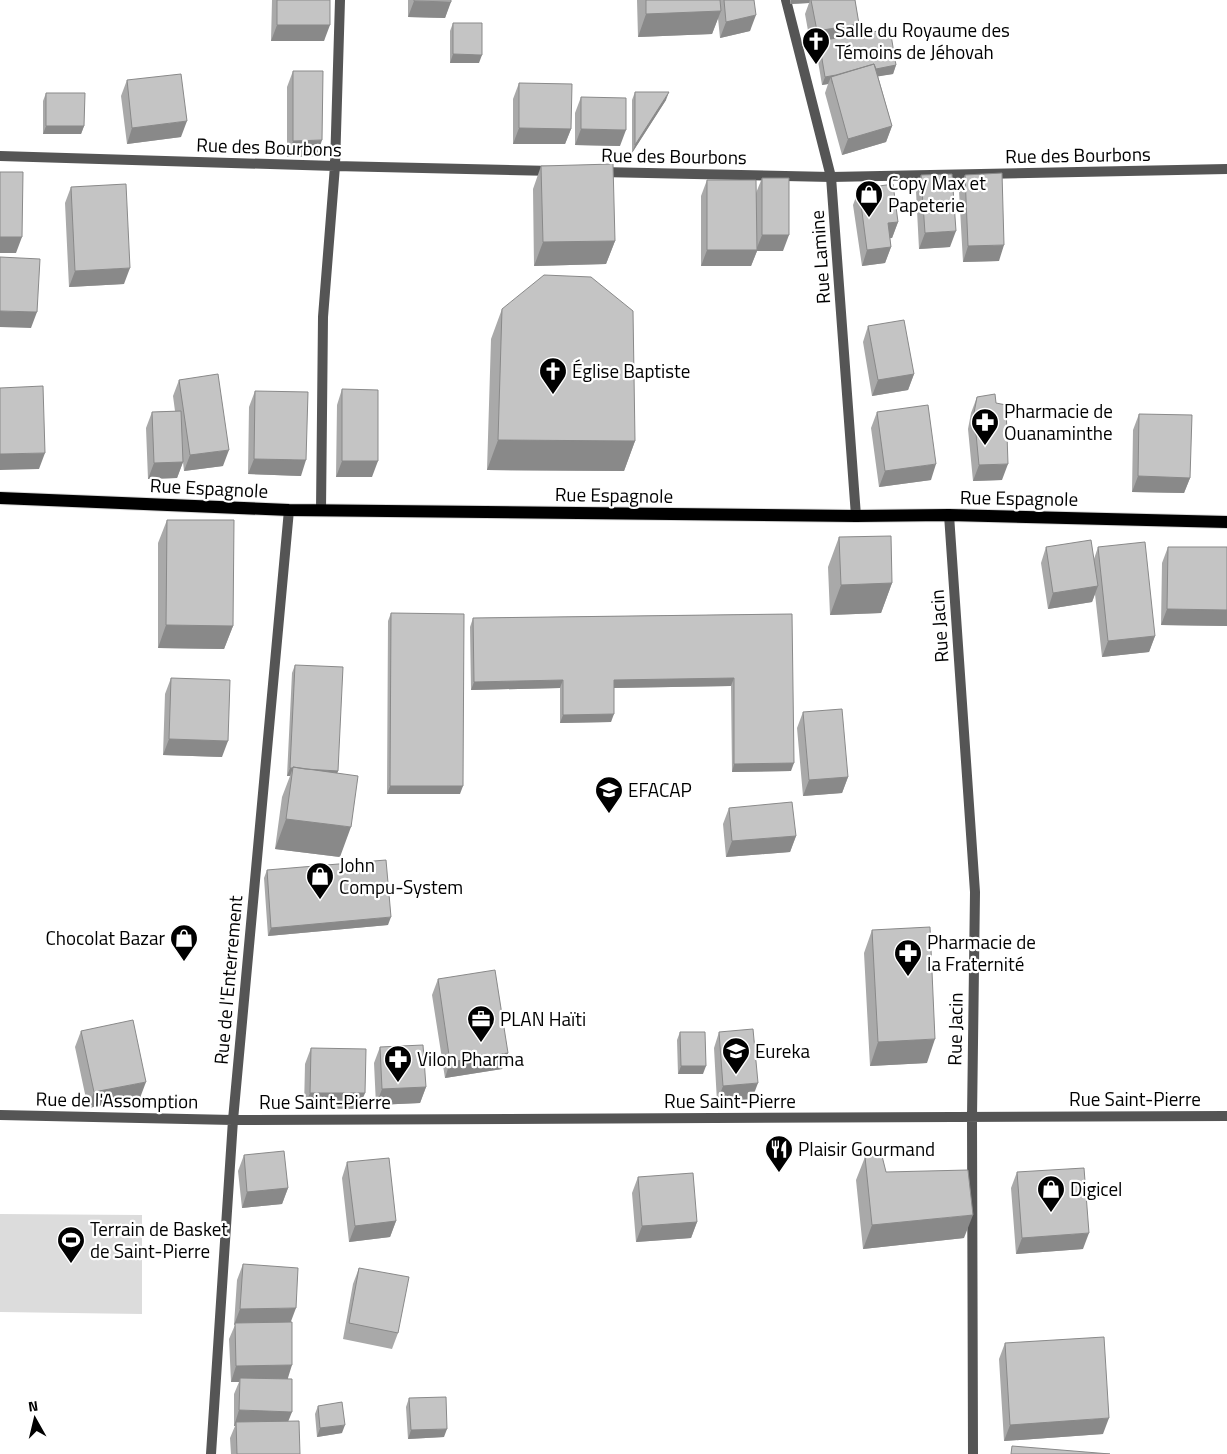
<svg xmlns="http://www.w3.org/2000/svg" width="1227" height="1454" font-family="'Titillium Web',sans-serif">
	<rect width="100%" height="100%" fill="#fff"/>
	<path fill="#dcdcdc" d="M0,1214L142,1215V1314L0,1312Z"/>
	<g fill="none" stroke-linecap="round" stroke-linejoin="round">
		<g stroke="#dbdbdb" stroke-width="14">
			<path id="primary" d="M0,498L289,510L856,516L949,515L1227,522"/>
		</g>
		<path stroke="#555" stroke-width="10" d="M0,156L335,166L554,171
			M601,172L831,177L1227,169
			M321,511L323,317L335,166L340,0
			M949,515L975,892L972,1118L973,1454
			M0,1115L233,1120L1227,1116
			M211,1454L233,1120L289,510"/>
		<path stroke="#555" stroke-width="10" d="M786,0L831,177L856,516"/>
		<use href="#primary" stroke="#000" stroke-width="12"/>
	</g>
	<path fill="#a9a9a9" d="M272,0H330L324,41H271Z
		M408,0H451L445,18L408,17Z
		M637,0H754L750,31L720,38L718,18L712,34L638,37Z
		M790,0H855L859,24L855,35L896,65L893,74L878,76L892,126L886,142L842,155L825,93L828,84L822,85L816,49L817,46L811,47L805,14L809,3L790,4Z
		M453,23L479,63H450V31Z
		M293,71L317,156L287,157V87Z
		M127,80L181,137L127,144L121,96Z
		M519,83L571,129L565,144H513V99Z
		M635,92L666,100L632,153V100Z
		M46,93L84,126L81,134H43V101Z
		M581,97L620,146L575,145V113Z
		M541,166L615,241L606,264L534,266L533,189Z
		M921,175L950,247L919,249L916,191Z
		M965,175L999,261L963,262L959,191Z
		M762,178L783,251H757L751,266H701V196L707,180L756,193Z
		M71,187L124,284L69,287L65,203Z
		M859,189L898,222L892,238H890L891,247L885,263L862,266L853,205Z
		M502,309L635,441L624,471L487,470L491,339Z
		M868,326L914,374L908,390L872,396L863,342Z
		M179,380L223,466L184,471L183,462L177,478L148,479L146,428L152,412L175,411L173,396Z
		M342,389L372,477H336L337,405Z
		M255,391L301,476L248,474L249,407Z
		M977,397L1002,480L973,481L968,429L971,413Z
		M877,412L931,480L879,487L871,428Z
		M1139,414L1190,478L1184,493L1132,492L1133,430Z
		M167,520L233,626L224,649L158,648V543Z
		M839,537L892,583L881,613L830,615L828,567Z
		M1046,547L1094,559L1098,547L1155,636L1149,652L1102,657L1095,594L1092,602L1048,609L1041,563Z
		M1168,547H1227V626L1161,625L1162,563Z
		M391,613L460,794H387L388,621Z
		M792,614L791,771L732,772L731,686L614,688L611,722L560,723V688L471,690L470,627L473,618Z
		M295,665L338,771L337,773L340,857L275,849L282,797L290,776H287L292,673Z
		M171,678L222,757L163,755L165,694Z
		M803,712L848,777L842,793L803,796L797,728Z
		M729,808L796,836L790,852L726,857L723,824Z
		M267,870L388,925L268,936L264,878Z
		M872,930L927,1063L870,1066L864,953Z
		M438,979L508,1053L502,1069L445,1078L432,995Z
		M81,1031L140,1098L88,1108L75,1047Z
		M680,1032L703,1074H678L677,1040Z
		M719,1032L752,1099L717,1102L714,1048Z
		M380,1047L426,1087L420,1103L376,1105L374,1063Z
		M311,1048L359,1109L304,1108L305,1064Z
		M244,1155L288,1188L282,1204L242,1208L238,1171Z
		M865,1157L886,1172L964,1238L863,1249L856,1180Z
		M347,1162L396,1221L390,1237L349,1242L342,1178Z
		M1017,1172L1083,1249L1016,1254L1011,1188Z
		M638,1177L697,1222L691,1238L636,1242L632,1193Z
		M243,1264L290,1322L288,1379V1421L300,1454H231L230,1438L235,1426H234V1394L239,1382H231L229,1339L235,1325H234L237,1280Z
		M359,1268L398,1333L392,1349L343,1339L353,1284Z
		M1005,1343L1103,1434L1004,1441L999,1359Z
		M409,1398L444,1437L408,1439L406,1407Z
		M318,1406L342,1433L317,1437L315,1414Z"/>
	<path fill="#898989" d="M791,0H810L809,3L790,4Z
		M414,1L451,2L445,18L408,17Z
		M721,11L712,34L638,37L646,14Z
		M756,15L750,31L720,38L726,22Z
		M859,24L854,40L819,41L817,46L811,47L817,31Z
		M277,25H330L324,41H271Z
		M453,54L482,55L479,63H450Z
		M896,65L893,74L832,84L831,77L828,84L822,85L825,77Z
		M669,92L666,100L632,153L635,145Z
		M187,121L181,137L127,144L132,128Z
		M46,126H84L81,134H43Z
		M892,126L886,142L842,155L848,139Z
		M519,128L571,129L565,144H513Z
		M581,129L626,130L620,146L575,145Z
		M322,140L317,156L287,157L293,141Z
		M898,222L892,238L882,239L888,223Z
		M956,231L950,247L919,249L925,233Z
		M762,235H789L783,251H757L751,266H701L707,250H756Z
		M0,237H22L16,253H0Z
		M615,241L606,264L534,266L543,242Z
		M1004,245L999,261L963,262L968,246Z
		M891,247L885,263L862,266L867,250Z
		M130,268L124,284L69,287L75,271Z
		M0,311L37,312L31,328L0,327Z
		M914,374L908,390L872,396L878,380Z
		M498,440L635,441L624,471L487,470Z
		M229,450L223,466L184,471L190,455Z
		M45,453L39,469L0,470V454Z
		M254,459L306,460L301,476L248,474Z
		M342,461H378L372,477H336Z
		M183,462L177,478L148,479L154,463Z
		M936,464L931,480L879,487L885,471Z
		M1008,464L1002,480L973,481L979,465Z
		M1138,476L1190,478L1184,493L1132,492Z
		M892,583L881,613L830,615L841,585Z
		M1098,586L1092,602L1048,609L1053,593Z
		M1167,609L1227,610V626L1161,625Z
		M166,625L233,626L224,649L158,648Z
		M1155,636L1149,652L1102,657L1108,641Z
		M734,678L731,686L611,688L614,680Z
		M563,680L560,688L471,690L474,682Z
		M614,714L611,722L560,723L563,715Z
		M169,739L228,741L222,757L163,755Z
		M794,763L791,771L732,772L734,764Z
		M290,768H293L290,776H287Z
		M293,768L338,771L335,779Z
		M848,777L842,793L803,796L809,780Z
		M390,786H463L460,794H387Z
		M286,819L351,827L340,857L275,849Z
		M796,836L790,852L726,857L732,841Z
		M391,917L388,925L268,936L271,928Z
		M935,1039L927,1063L870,1066L878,1042Z
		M508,1053L502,1069L445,1078L450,1062Z
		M681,1066H706L703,1074H678Z
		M146,1082L140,1098L88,1108L94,1092Z
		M758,1083L752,1099L717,1102L723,1086Z
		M426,1087L420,1103L376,1105L382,1089Z
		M310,1093H365L359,1109L304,1108Z
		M288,1188L282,1204L242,1208L247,1192Z
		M973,1215L964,1238L863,1249L872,1225Z
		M396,1221L390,1237L349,1242L355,1226Z
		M697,1222L691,1238L636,1242L642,1226Z
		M1089,1233L1083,1249L1016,1254L1022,1238Z
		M296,1308L290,1324L235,1323L234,1325L240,1309Z
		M292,1365L287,1381L240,1378L239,1382H231L236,1366Z
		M239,1410L292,1412L286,1427L236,1422L235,1426H234Z
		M1109,1418L1103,1434L1004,1441L1010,1425Z
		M345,1425L342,1433L317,1437L320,1428Z
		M447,1429L444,1437L408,1439L411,1430Z"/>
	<path fill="#c4c4c4" stroke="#898989" d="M277,0H330V25H277Z
		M414,0H451V2L414,1Z
		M646,0H720L721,11L646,14Z
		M724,0H754L756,15L726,22Z
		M811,0H855L859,24L817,31Z
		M453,23H482V55L453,54Z
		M890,29L896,65L876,69L874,64L836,75L825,77L819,41Z
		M874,64L892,126L848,139L831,77Z
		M293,71H323L322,140L293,141Z
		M181,74L187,121L132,128L127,80Z
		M519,83L572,84L571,129L519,128Z
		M635,92H669L635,145Z
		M46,93H85L84,126H46Z
		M581,97L626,98V130L581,129Z
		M613,164L615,241L543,242L541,166Z
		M0,172H23L22,237H0Z
		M1002,173L1004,245L968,246L965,175Z
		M952,174L956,231L925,233L921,175Z
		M762,178H789V235H762Z
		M707,180H756L757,250H707Z
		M126,184L130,268L75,271L71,187Z
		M893,184L898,222L888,223L891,247L867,250L859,189Z
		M0,257L40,259L37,312L0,311Z
		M544,275L591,277L633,311L635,441L498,440L502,309Z
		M904,320L914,374L878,380L868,326Z
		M218,374L229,450L190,455L179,380Z
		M43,386L45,453L0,454V388Z
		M342,389L378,390V461H342Z
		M255,391L308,392L306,460L254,459Z
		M995,394L996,403L1006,405L1008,464L979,465L974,413L977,397Z
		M928,405L936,464L885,471L877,412Z
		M181,411L183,462L154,463L152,412Z
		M1139,414L1192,415L1190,478L1138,476Z
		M167,520H234L233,626L166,625Z
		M891,536L892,583L841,585L839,537Z
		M1091,540L1098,586L1053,593L1046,547Z
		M1145,542L1155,636L1108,641L1098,547Z
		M1168,547H1227V610L1167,609Z
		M391,613L464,614L463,786H390Z
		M792,614L794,763L734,764V678L614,680V714L563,715V680L474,682L473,618Z
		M295,665L343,667L338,771L305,769L293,767V768H290Z
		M171,678L230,680L228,741L169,739Z
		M842,709L848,777L809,780L803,712Z
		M293,767L358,776L351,827L286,819Z
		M792,802L796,836L732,841L729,808Z
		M386,860L391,917L271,928L267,870Z
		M930,927L935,1039L878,1042L872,930Z
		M495,970L508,1053L450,1062L438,979Z
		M133,1020L146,1082L94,1092L81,1031Z
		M753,1029L758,1083L723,1086L719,1032Z
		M680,1032H705L706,1066H681Z
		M423,1045L426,1087L382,1089L380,1047Z
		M311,1048L366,1049L365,1093H310Z
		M284,1151L288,1188L247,1192L244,1155Z
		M882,1156L886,1172L968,1170L973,1215L872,1225L865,1157Z
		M389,1158L396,1221L355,1226L347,1162Z
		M1084,1168L1089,1233L1022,1238L1017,1172Z
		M693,1173L697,1222L642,1226L638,1177Z
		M243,1264L298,1268L296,1308L240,1309Z
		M359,1268L409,1277L398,1333L349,1323Z
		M292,1322V1365L236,1366L235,1323Z
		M1104,1337L1109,1418L1010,1425L1005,1343Z
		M240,1378L292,1379V1412L239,1410Z
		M446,1397L447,1429L411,1430L409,1398Z
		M342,1402L345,1425L320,1428L318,1406Z
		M299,1421L300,1454H237L236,1422Z
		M1012,1446L1110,1454H1011Z"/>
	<defs>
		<g id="church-pin" transform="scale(1.4375)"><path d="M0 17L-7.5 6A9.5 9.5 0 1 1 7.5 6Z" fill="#000" stroke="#fff"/><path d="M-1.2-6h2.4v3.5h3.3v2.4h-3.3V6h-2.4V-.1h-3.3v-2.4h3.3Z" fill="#fff"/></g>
		<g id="shop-pin" transform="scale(1.4375)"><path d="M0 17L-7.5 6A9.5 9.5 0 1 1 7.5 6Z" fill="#000" stroke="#fff"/><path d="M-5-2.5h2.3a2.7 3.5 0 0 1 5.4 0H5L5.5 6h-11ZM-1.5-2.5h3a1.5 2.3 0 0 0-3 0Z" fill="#fff"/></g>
		<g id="pharmacy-pin" transform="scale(1.4375)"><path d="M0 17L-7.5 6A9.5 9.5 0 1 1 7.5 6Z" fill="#000" stroke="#fff"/><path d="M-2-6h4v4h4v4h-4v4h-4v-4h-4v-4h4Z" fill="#fff"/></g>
		<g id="school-pin" transform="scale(1.4375)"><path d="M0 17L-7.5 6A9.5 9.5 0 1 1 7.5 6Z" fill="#000" stroke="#fff"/><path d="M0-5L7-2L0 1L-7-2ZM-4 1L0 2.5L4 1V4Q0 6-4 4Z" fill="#fff"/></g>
		<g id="office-pin" transform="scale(1.4375)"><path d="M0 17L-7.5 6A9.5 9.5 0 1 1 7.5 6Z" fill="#000" stroke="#fff"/><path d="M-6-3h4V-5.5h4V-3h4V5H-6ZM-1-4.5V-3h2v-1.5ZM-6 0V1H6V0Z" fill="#fff"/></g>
		<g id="restaurant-pin" transform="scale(1.4375)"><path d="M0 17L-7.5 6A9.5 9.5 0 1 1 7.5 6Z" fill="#000" stroke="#fff"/><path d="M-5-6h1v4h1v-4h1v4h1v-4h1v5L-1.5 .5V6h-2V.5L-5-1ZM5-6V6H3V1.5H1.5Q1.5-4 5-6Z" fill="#fff"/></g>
		<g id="stadium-pin" transform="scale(1.4375)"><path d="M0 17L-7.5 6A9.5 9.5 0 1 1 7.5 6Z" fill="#000" stroke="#fff"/><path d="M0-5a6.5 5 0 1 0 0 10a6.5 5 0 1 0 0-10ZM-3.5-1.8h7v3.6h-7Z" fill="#fff"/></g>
	</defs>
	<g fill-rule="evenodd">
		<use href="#church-pin" x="816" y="41"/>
		<use href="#shop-pin" x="869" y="194"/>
		<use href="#church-pin" x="553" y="371"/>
		<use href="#pharmacy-pin" x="985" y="422"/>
		<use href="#school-pin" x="609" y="790"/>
		<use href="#shop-pin" x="320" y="876"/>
		<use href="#shop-pin" x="184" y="938"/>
		<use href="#pharmacy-pin" x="908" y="953"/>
		<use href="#office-pin" x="481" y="1019"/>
		<use href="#school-pin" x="736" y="1051"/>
		<use href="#pharmacy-pin" x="398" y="1059"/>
		<use href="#restaurant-pin" x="779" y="1149"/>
		<use href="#shop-pin" x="1051" y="1189"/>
		<use href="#stadium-pin" x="71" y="1240"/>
	</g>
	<g text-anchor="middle" stroke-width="4.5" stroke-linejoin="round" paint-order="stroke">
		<g font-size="19" fill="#000" stroke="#fff" text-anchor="start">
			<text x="835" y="37">Salle du Royaume des<tspan x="835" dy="22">Témoins de Jéhovah</tspan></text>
			<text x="888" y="190">Copy Max et<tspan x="888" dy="22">Papeterie</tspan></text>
			<text x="572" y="378">Église Baptiste</text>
			<text x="1004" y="418">Pharmacie de<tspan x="1004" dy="22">Ouanaminthe</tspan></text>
			<text x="628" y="797">EFACAP</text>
			<text x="339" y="872">John<tspan x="339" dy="22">Compu-System</tspan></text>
			<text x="165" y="945" text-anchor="end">Chocolat Bazar</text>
			<text x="927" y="949">Pharmacie de<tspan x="927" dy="22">la Fraternité</tspan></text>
			<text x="500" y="1026">PLAN Haïti</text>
			<text x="755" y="1058">Eureka</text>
			<text x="417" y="1066">Vilon Pharma</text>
			<text x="798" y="1156">Plaisir Gourmand</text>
			<text x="1070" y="1196">Digicel</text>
			<text x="90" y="1236">Terrain de Basket<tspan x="90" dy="22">de Saint-Pierre</tspan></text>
		</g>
		<g font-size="19" fill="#000" stroke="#fff">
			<text transform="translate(269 147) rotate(2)" y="7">Rue des Bourbons</text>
			<text transform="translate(1078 155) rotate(-1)" y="7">Rue des Bourbons</text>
			<text transform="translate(674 156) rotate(1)" y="7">Rue des Bourbons</text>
			<text transform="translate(820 257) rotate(-94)" y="7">Rue Lamine</text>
			<text transform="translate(209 488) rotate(3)" y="7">Rue Espagnole</text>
			<text transform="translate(614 495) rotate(1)" y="7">Rue Espagnole</text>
			<text transform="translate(1019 498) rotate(1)" y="7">Rue Espagnole</text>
			<text transform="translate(939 626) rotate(-94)" y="7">Rue Jacin</text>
			<text transform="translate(228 980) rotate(-85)" y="7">Rue de l'Enterrement</text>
			<text transform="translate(955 1029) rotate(-89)" y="7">Rue Jacin</text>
			<text x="1135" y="1106">Rue Saint-Pierre</text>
			<text transform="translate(117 1100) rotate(1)" y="7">Rue de l'Assomption</text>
			<text x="730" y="1108">Rue Saint-Pierre</text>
			<text x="325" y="1109">Rue Saint-Pierre</text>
		</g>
	</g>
	<g transform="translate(35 1419) rotate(352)" stroke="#ffffff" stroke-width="4" paint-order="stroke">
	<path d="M0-4L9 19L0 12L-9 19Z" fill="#000000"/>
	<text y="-8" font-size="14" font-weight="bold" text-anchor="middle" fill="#000000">N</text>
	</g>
</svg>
